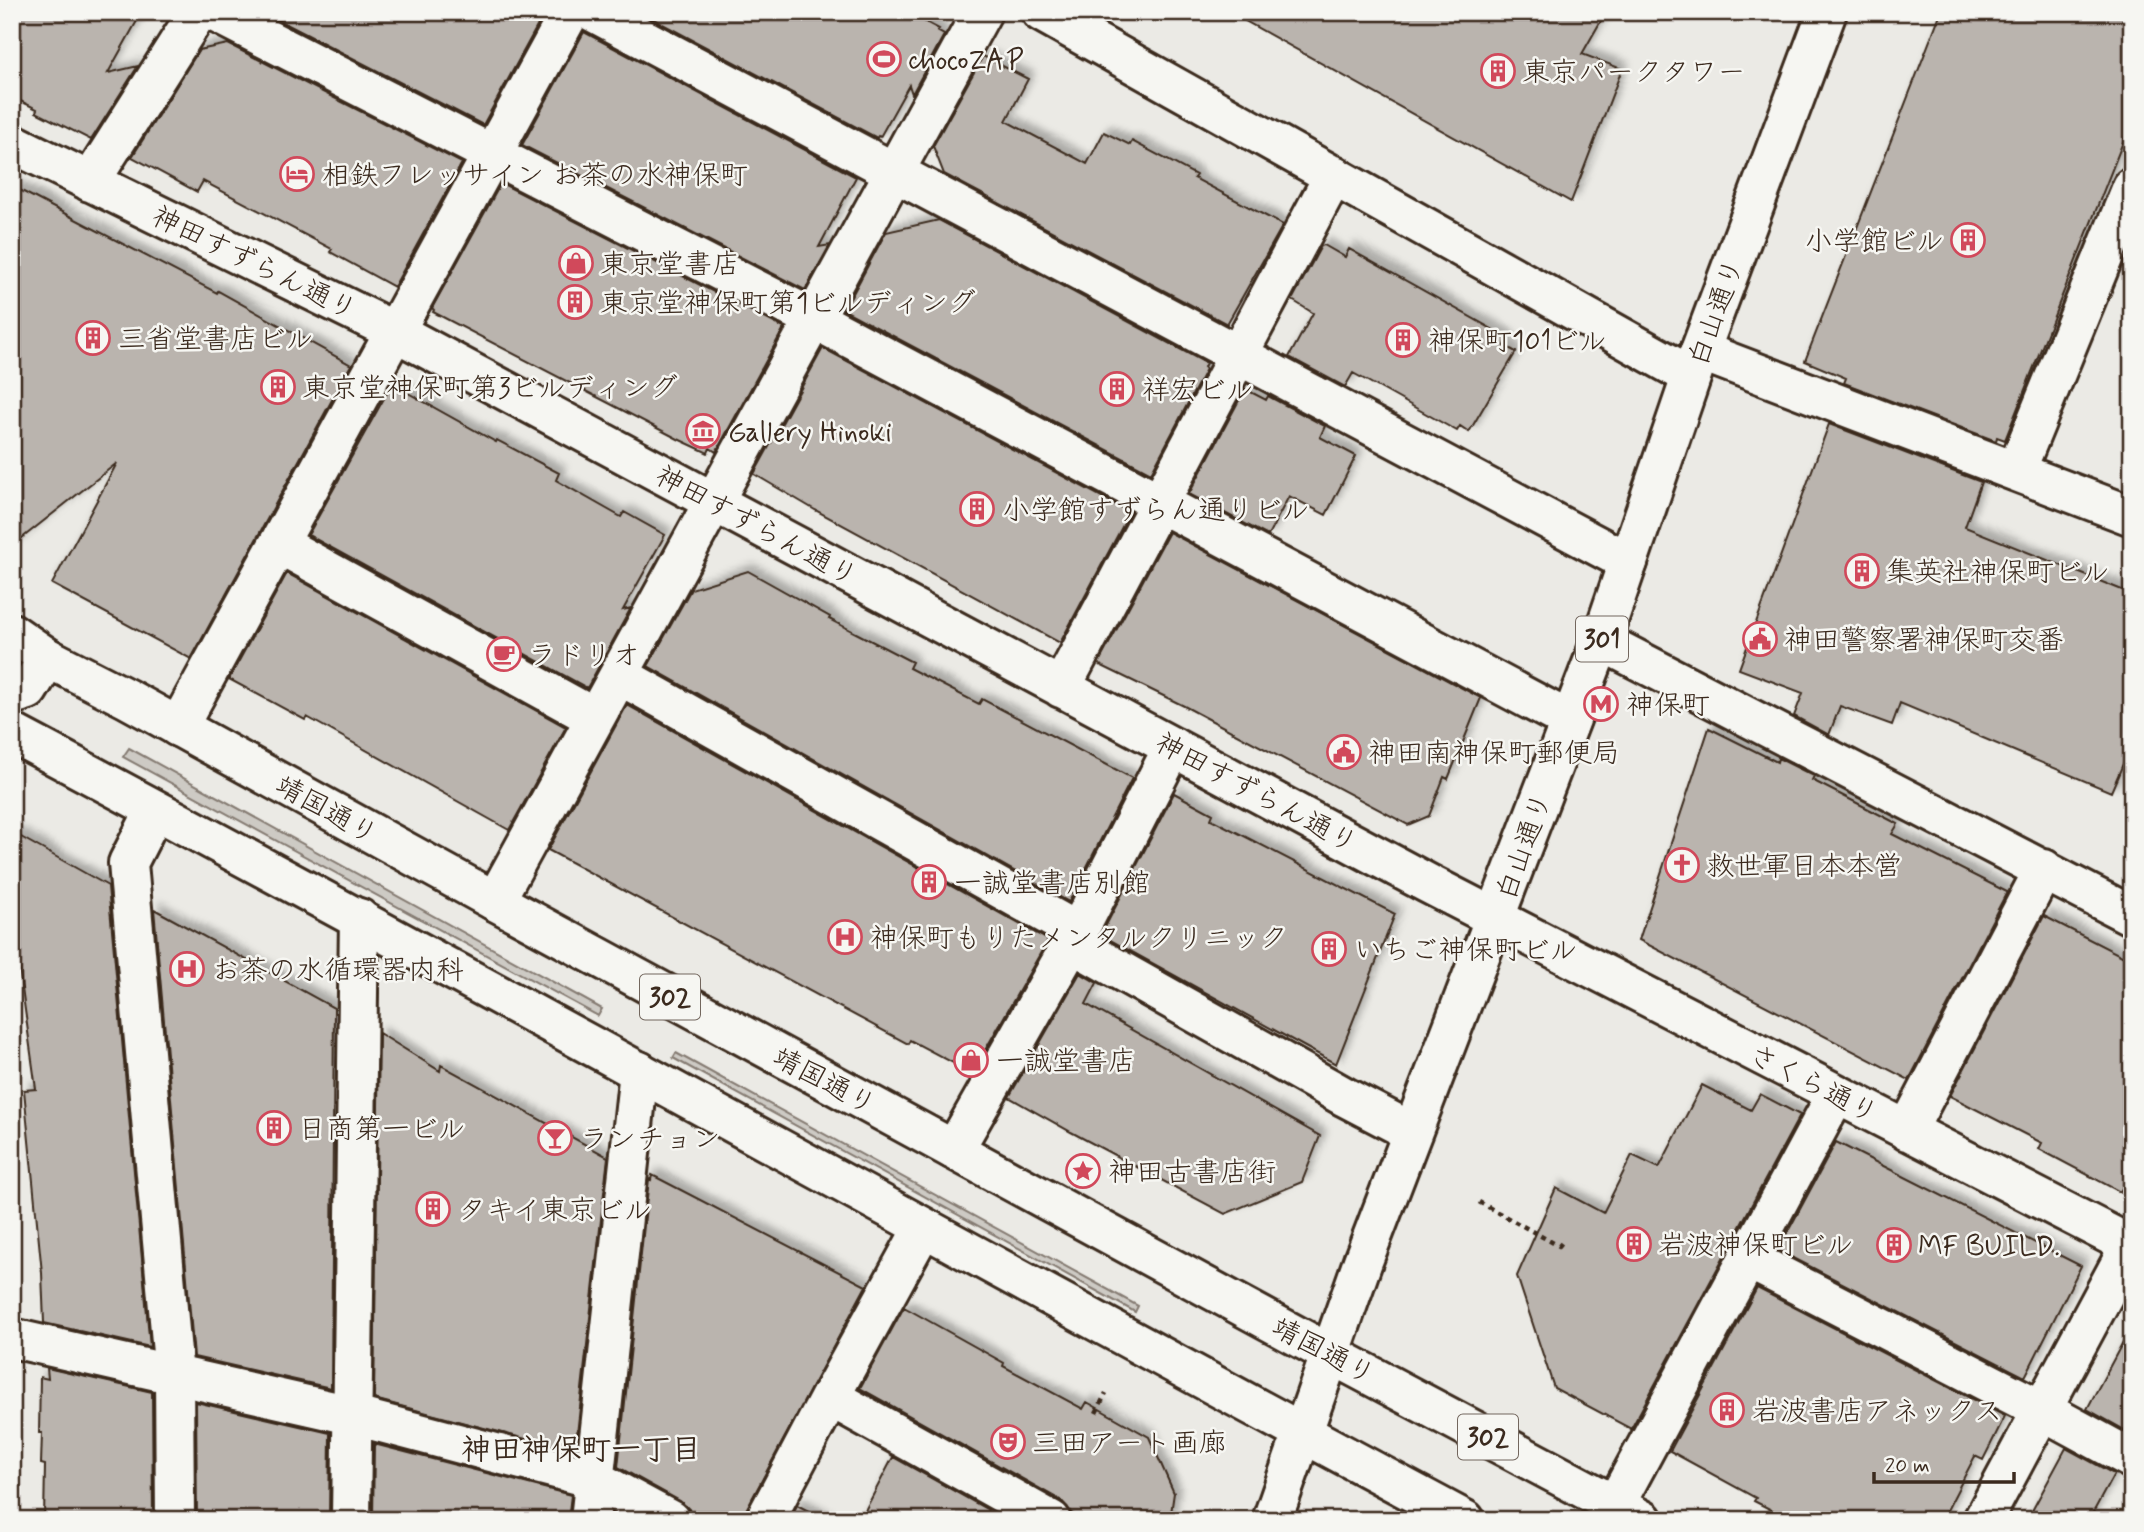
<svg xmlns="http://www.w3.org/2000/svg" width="2144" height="1532" font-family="Mynerve,'Klee One',sans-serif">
	<defs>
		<filter id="shadow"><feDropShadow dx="6" dy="-6" stdDeviation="3.5" flood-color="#0004"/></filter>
	</defs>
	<rect width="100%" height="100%" fill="#ebeae5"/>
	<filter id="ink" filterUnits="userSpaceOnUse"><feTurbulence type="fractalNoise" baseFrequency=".0143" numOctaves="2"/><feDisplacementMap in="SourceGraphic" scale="14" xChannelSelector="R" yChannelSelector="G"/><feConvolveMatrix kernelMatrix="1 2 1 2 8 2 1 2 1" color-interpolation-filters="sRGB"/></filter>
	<g filter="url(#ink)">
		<path fill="#cdcac4" stroke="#847a71" stroke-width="2" d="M129,748L602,1009L598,1016L123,757Z
			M676,1053L1138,1306L1135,1312L673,1058Z"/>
		<path fill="#bab4ae" stroke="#3b2a1e" stroke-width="2" filter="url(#shadow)" d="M12,12H142L108,73L138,66L91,140L36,112L37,109L12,97Z
			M263,12H545L483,125Z
			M640,12H907L939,29L937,31L944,35L912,94L909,85L880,137L878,136L877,138Z
			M1229,12H1606L1582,54L1622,69L1571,202Z
			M1941,12H2132V119L2005,440L1997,437L1996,441L1844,383L1846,378L1805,361Z
			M584,32L856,177L819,247L830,245L805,290L522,145Z
			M228,44L462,163L394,287L330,252L332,249L203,181L197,192L132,157L199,50Z
			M983,56L1028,79L1006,121L1087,164L1104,132L1130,145L1132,141L1196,175L1194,178L1283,225L1227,324L944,174L933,146Z
			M501,183L784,328L716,452L710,448L708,453L678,439L433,312L434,310L432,308Z
			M12,186L217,293L218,291L351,365L191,659L52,584L117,463L12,546Z
			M939,220L1206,363L1204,367L1206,369L1151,473L844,310L886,232Z
			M1324,245L1345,257L1349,249L1508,338L1505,346L1516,352L1469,432L1460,426L1457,431L1353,373L1345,387L1289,357L1313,313L1292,300L1321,246Z
			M823,348L1130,512L1060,643L815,510L754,474Z
			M392,384L496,442L497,440L559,473L556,480L621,517L624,512L665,535L623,610L631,608L587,688L308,535Z
			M1245,389L1266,400L1268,396L1325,426L1320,437L1356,456L1326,515L1289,496L1268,536L1189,494Z
			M1829,424L1981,482L1965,527L2132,594V743L2111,792L1900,703L1892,725L1840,706L1829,735L1794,716L1803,693L1739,669Z
			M1169,532L1481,698L1448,779L1444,777L1429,816L1408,825L1184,706L1098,664Z
			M748,571L830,617L829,619L912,662L909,668L979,704L982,699L1132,778L1069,902L648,666L691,589Z
			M287,573L566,727L509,830L307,717L305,720L229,679Z
			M627,705L1048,940L972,1073L910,1040L908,1044L548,850Z
			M1709,728L1777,762L1778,758L1814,776L1812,780L1898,824L1892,834L2007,892L1909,1080L1639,940Z
			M1174,793L1213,814L1211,819L1395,914L1336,1064L1101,935Z
			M12,832L108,886L150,1347L44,1323L42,1273L24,1090L36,1089L18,960L12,961Z
			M154,909L334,1008L331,1388L194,1357Z
			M2044,916L2132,961V1170L2120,1192L2039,1149L2042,1143L1950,1096Z
			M1080,973L1097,983L1086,1004L1320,1136L1302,1182L1225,1214L1071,1132L1009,1097Z
			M379,1033L440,1071L441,1065L608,1157L575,1452L374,1399Z
			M1702,1085L1751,1110L1760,1094L1800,1115L1631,1429L1554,1388L1517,1276L1556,1188L1603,1213L1632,1155L1659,1168Z
			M1836,1142L2081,1266L2025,1377L1778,1250Z
			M652,1175L866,1286L746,1510L743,1520H692L689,1509L680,1501L618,1467L649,1179L651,1180Z
			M1757,1288L2005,1416L1983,1460L1975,1456L1942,1520H1791L1754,1501L1756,1498L1670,1451Z
			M904,1307L1004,1363L1003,1366L1083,1409L1087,1402L1149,1437L1174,1493L1170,1520H1084L1071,1513L1062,1501L860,1388Z
			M2132,1325V1434L2087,1409Z
			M47,1368L152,1392L153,1520H44L45,1465L41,1464L42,1433H39L40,1377L48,1379Z
			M196,1402L330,1433L329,1520H197Z
			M374,1444L571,1495L568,1520H373Z
			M2066,1448L2114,1474L2089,1520H2027Z
			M893,1457L988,1510L983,1520H860Z
			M797,1505L826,1520H790Z"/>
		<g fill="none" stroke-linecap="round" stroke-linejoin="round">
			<g stroke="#3b2a1e" stroke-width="44">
				<path id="minor" d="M214,12L814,319L1570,721
					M593,12L1628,562
					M1041,12L1691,376
					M12,143L396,332L1427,883L2132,1246
					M90,182L198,12
					M1700,351L2132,516
					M2016,471L2132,187
					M279,544L595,718
					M1601,641L2132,916
					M619,675L1078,932L1082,949L1345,1097L1412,1132
					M1061,688L1334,175
					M12,695L28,690L48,658
					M178,727L570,12
					M155,810L128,863L174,1375L175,1520
					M495,901L982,12
					M1907,1131L2044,869
					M954,1150L1078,932L1173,747
					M1748,1259L2042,1410L2132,1459
					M12,1338L351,1415L594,1479L670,1520
					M830,1397L1051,1520
					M1615,1505L1836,1095
					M351,1520L359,918
					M590,1520L639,1071
					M765,1520L830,1397L923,1228
					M1983,1520L2132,1242"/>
			</g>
			<g stroke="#3b2a1e" stroke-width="44">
				<path id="major" d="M12,633L48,658L128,699L495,901L1332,1355L1643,1520
					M12,733C499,991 979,1261 1465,1520
					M1272,1520L1363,1261L1601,641L1700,351L1827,12"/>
			</g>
			<path stroke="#3b2a1e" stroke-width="4.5" stroke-dasharray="5 5" stroke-linecap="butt" d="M1479,1202L1559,1246L1564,1240
				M1096,1413L1106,1393"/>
			<use href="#minor" stroke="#f6f6f2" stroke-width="38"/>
			<use href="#major" stroke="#f6f6f2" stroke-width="38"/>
		</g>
	</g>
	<defs>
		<g id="stadium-ring" transform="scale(1.75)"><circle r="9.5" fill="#f6f6f2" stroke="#d1495b" stroke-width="1.5"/><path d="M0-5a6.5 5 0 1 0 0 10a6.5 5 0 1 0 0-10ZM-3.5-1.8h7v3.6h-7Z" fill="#d1495b"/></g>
		<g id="building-ring" transform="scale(1.75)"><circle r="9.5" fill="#f6f6f2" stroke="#d1495b" stroke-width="1.5"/><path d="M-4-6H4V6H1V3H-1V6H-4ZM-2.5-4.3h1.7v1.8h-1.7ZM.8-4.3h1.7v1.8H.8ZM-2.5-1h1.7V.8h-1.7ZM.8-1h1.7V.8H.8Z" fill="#d1495b"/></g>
		<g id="hotel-ring" transform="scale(1.75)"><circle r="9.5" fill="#f6f6f2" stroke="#d1495b" stroke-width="1.5"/><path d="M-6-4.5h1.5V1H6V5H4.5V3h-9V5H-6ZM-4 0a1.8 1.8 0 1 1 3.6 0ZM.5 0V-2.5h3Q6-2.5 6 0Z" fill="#d1495b"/></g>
		<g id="shop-ring" transform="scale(1.75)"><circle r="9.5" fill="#f6f6f2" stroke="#d1495b" stroke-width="1.5"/><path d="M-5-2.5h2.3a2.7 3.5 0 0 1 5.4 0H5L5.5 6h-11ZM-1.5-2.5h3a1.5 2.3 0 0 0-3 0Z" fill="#d1495b"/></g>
		<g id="museum-ring" transform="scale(1.75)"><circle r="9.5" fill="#f6f6f2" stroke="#d1495b" stroke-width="1.5"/><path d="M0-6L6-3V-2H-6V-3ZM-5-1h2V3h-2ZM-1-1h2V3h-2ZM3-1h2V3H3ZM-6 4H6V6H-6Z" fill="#d1495b"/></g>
		<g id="civic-ring" transform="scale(1.75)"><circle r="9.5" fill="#f6f6f2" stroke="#d1495b" stroke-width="1.5"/><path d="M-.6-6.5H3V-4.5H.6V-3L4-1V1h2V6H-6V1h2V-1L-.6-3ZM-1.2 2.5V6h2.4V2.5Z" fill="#d1495b"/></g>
		<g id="cafe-ring" transform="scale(1.75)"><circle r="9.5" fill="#f6f6f2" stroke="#d1495b" stroke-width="1.5"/><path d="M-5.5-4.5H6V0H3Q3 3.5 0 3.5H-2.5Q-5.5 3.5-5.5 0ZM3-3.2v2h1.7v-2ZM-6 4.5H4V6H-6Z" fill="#d1495b"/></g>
		<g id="metro-ring" transform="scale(1.75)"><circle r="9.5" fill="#f6f6f2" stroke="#d1495b" stroke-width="1.5"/><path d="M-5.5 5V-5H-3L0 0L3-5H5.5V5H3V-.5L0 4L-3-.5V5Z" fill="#d1495b"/></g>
		<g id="church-ring" transform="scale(1.75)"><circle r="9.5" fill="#f6f6f2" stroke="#d1495b" stroke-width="1.5"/><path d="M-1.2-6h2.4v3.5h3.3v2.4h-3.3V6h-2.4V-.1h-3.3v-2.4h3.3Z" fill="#d1495b"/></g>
		<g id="hospital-ring" transform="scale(1.75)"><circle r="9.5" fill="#f6f6f2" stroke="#d1495b" stroke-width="1.5"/><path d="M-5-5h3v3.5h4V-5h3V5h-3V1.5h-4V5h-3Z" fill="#d1495b"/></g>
		<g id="bar-ring" transform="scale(1.75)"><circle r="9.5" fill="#f6f6f2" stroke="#d1495b" stroke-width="1.5"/><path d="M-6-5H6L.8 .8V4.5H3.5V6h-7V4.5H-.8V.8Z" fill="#d1495b"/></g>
		<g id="sight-ring" transform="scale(1.75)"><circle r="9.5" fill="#f6f6f2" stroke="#d1495b" stroke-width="1.5"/><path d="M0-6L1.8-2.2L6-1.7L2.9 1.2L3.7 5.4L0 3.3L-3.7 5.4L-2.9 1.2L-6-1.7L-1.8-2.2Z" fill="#d1495b"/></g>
		<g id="theatre-ring" transform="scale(1.75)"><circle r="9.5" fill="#f6f6f2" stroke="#d1495b" stroke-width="1.5"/><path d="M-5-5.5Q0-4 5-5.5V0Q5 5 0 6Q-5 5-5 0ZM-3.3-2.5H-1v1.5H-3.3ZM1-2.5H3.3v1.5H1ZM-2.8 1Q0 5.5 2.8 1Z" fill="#d1495b"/></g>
	</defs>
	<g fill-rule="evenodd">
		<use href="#stadium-ring" x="884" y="59"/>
		<use href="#building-ring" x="1498" y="71"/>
		<use href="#hotel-ring" x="297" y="174"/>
		<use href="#building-ring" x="1968" y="240"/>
		<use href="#shop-ring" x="576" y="263"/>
		<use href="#building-ring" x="575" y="302"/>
		<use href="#building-ring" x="93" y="338"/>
		<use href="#building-ring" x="1403" y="340"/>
		<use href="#building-ring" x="278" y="387"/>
		<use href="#building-ring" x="1117" y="389"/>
		<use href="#museum-ring" x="703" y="431"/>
		<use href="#building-ring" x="977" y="509"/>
		<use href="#building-ring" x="1862" y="571"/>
		<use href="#civic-ring" x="1760" y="639"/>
		<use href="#cafe-ring" x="504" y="654"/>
		<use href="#metro-ring" x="1601" y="704"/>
		<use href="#civic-ring" x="1344" y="752"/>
		<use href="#church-ring" x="1682" y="865"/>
		<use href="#building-ring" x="929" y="882"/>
		<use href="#hospital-ring" x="845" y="937"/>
		<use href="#building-ring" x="1329" y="949"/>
		<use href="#hospital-ring" x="187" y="969"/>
		<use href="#shop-ring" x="971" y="1060"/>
		<use href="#building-ring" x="274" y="1128"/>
		<use href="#bar-ring" x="555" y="1138"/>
		<use href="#sight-ring" x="1083" y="1171"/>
		<use href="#building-ring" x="433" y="1209"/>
		<use href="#building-ring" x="1634" y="1244"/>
		<use href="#building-ring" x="1894" y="1245"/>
		<use href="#building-ring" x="1727" y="1410"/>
		<use href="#theatre-ring" x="1008" y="1442"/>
	</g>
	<g text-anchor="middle" stroke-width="5" stroke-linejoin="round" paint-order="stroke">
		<g fill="#f6f6f2" stroke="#73675e" stroke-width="2">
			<rect x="1576" y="616.5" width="52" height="45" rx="5"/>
			<rect x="640" y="974.5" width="60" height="45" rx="5"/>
			<rect x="1458" y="1414.5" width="60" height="45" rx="5"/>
		</g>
		<g font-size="26" font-weight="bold" fill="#3b2a1e">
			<text x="1602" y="648">301</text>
			<text x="670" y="1006">302</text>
			<text x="1488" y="1446">302</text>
		</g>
		<g font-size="28" fill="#3b2a1e" stroke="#f6f6f2" text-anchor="start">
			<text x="908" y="69">chocoZAP</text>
			<text x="1522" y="81">東京パークタワー</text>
			<text x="322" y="184">相鉄フレッサイン お茶の水神保町</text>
			<text x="1944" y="250" text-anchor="end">小学館ビル</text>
			<text x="600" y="273">東京堂書店</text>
			<text x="600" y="312">東京堂神保町第1ビルディング</text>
			<text x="118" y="348">三省堂書店ビル</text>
			<text x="1428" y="350">神保町101ビル</text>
			<text x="302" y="397">東京堂神保町第3ビルディング</text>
			<text x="1142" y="399">祥宏ビル</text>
			<text x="728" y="441">Gallery Hinoki</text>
			<text x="1002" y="519">小学館すずらん通りビル</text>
			<text x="1886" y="581">集英社神保町ビル</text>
			<text x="1784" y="649">神田警察署神保町交番</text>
			<text x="528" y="664">ラドリオ</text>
			<text x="1626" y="714">神保町</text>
			<text x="1368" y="762">神田南神保町郵便局</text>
			<text x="1706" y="875">救世軍日本本営</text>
			<text x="954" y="892">一誠堂書店別館</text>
			<text x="870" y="947">神保町もりたメンタルクリニック</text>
			<text x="1354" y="959">いちご神保町ビル</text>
			<text x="212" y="979">お茶の水循環器内科</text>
			<text x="996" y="1070">一誠堂書店</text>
			<text x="298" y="1138">日商第一ビル</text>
			<text x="580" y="1148">ランチョン</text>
			<text x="1108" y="1181">神田古書店街</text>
			<text x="458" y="1219">タキイ東京ビル</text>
			<text x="1658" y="1254">岩波神保町ビル</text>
			<text x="1918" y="1255">MF BUILD.</text>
			<text x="1752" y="1420">岩波書店アネックス</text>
			<text x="1032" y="1452">三田アート画廊</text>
		</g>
		<g font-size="28" fill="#3b2a1e" stroke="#f6f6f2">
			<text transform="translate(255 262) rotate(26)" y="10">神田すずらん通り</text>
			<text transform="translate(1715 312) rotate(-70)" y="10">白山通り</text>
			<text transform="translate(757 525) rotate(28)" y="10">神田すずらん通り</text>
			<text transform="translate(1257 792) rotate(28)" y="10">神田すずらん通り</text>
			<text transform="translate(327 809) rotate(29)" y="10">靖国通り</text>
			<text transform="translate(1523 846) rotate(-70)" y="10">白山通り</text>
			<text transform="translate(825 1080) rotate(28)" y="10">靖国通り</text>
			<text transform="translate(1814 1083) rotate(27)" y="10">さくら通り</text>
			<text transform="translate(1324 1350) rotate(28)" y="10">靖国通り</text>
		</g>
		<g font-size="30" font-weight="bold" fill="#3b2a1e" stroke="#f6f6f2">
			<text x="581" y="1459">神田神保町一丁目</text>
		</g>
	</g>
	<rect width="2144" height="1532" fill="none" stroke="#f6f6f2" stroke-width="42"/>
	<rect x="21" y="21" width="2102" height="1490" fill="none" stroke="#3b2a1e" stroke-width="2.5" filter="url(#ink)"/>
	<path d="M1874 1472v10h140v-10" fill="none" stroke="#3b2a1e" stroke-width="3.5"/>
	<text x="1885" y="1472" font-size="21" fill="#3b2a1e" stroke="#f6f6f2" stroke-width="5" paint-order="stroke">20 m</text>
</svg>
